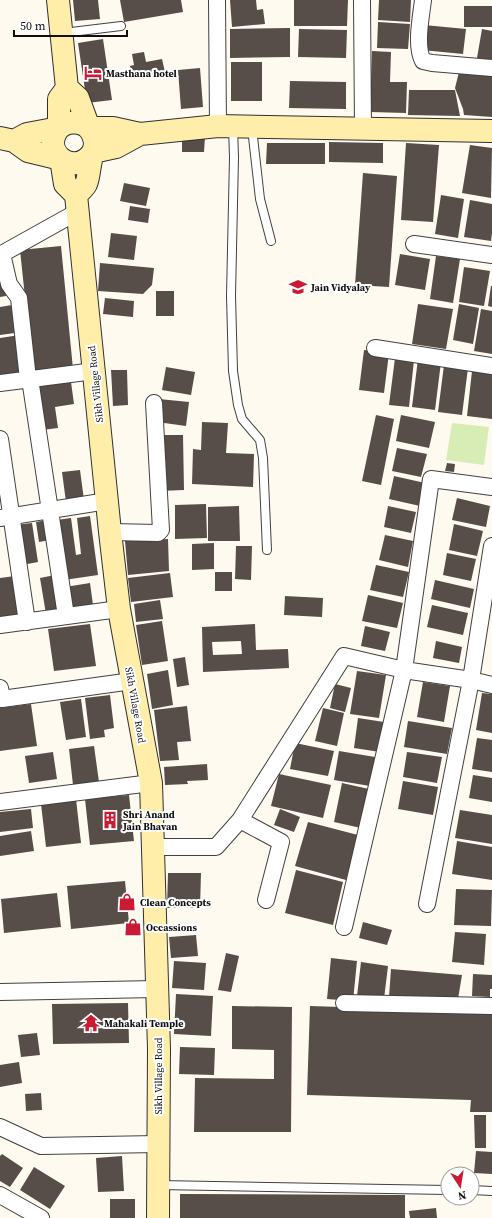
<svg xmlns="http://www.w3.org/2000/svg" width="492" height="1218" font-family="'Source Serif 4',serif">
	<rect width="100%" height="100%" fill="#fffaef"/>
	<path fill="#d7edb5" d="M452,423L489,427L484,465L446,460Z"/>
	<path fill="#574d49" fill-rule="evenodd" d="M73,0H98L100,19L75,21Z
		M120,0H181L183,12L124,22Z
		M230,0H256L257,10L263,9L265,24L232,27Z
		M294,0H348L347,26H294Z
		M379,0H411L410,22L378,20Z
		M464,6H492V27H464Z
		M378,22L410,24L408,49L377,48Z
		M424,25L466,29L463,54L422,50Z
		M290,28V57L230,58V29Z
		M299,29L347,30L346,58L298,57Z
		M482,29L492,31V60L477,58Z
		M103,39L112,100L87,103L78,43Z
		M372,51L391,52L390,82H407L406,113L370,112Z
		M144,52L146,62L162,59L165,72L132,78L130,66L134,65L132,54Z
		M231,62H262V101H231Z
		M200,68L203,107L181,109L178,70Z
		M459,72L492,74V117L464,115L463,109L455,88Z
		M290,81L346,82V109L289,108Z
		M409,90H455L460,116L408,115Z
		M182,137H205L204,152H182Z
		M329,142L383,143V163L329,162Z
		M267,143H325V164H266Z
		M406,143L439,145L433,222L401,220Z
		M470,145L492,148L491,198L462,193Z
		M363,173L397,176L389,287L355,285Z
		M124,183L150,188L146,206L120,201Z
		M441,195L464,199L458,238L435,234Z
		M470,200L492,204V233L491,241L464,237Z
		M130,206L150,209L148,223L128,220Z
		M111,233L137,236L134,260L108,257Z
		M61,246L73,369L33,373L20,250Z
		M400,254L430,259L425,290L395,285Z
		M436,256L460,259L453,303L430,299Z
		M100,263L154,268L152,285L143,294L98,291Z
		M464,267L490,271L484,306L459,302Z
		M0,282H3L6,296L0,297Z
		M491,286H492V307L488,306Z
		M156,291H174V316H156Z
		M105,298L134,301L133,317L103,314Z
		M18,304L22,332L0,335V307Z
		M418,304L453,309L446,349L412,344Z
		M459,304L479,308L473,344L453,340Z
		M481,309L492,311V354L474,351Z
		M20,335L25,375L0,378V338Z
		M364,350L389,353L384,393L359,390Z
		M395,358L414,360L409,407L389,405Z
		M418,359L441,362L435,410L412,407Z
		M444,365L468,368L462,415L438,412Z
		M166,367L195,372L191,395L162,390Z
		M111,370H127L128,405L113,406Z
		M472,371L492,374V419L467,416Z
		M71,382L74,404L55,407L58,428L42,430L36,387Z
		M159,399L189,402L186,426L157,422Z
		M376,415L394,419L381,485L362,481Z
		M401,415L435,422L429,448L396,441Z
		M202,422L228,423L226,453L254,454L253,487L192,484L193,449L201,450Z
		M159,435H183L184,490L160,491Z
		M397,448L427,454L421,477L392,471Z
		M447,463L455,464L454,472L445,471Z
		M80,470L84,500L66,502L62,472Z
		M394,476L425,483L420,506L389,499Z
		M457,498L490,506L486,527L452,520Z
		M206,504L207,538L175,539V505Z
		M239,506L240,541H208V507Z
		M388,506L416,512L411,533L384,527Z
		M90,516L98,575L64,580L57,520L71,518L76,555L81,554L77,518Z
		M47,520L50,540L39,542L36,522Z
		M32,523L38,562L22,565L15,525Z
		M454,524L483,531L477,556L449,550Z
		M385,535L413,541L408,567L379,560Z
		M168,539L169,571L128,575L125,541Z
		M214,543V569L192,570V544Z
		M236,546H252L251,580L235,579Z
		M447,553L476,559L471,581L443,575Z
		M376,565L409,572L403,597L370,590Z
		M215,572H232V591H215Z
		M170,573L173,597L131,602L128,578Z
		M55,575L61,612L46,614L40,578Z
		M15,576L21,616L0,619V578Z
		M435,580L474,589L470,608L431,599Z
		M90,583L93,605L69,609L65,587Z
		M368,595L403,603L397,628L362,621Z
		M285,596L323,598L322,617L284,615Z
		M160,600L163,619L136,622L134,604Z
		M432,605L468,613L463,635L427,627Z
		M162,621L168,661L142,665L136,625Z
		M90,624L96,666L54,671L48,629Z
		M255,624L256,650L288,649L289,668L203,672L202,627ZM241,641L242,654L213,655L212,642Z
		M365,626L390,632L385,651L361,646Z
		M436,641L462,647L459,663L433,658Z
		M185,657L189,685L177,687L173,659Z
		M168,670L173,705L152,709L147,674Z
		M357,671L386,675L379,718L350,714Z
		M423,682L450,686L444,722L417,717Z
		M335,684L351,688L345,712L330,708Z
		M482,693L492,694V733L476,730Z
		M110,695L114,728L104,730L105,737L90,739L85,698Z
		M81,699L86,737L66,740L60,702Z
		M31,704L37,746L0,751V708Z
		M187,706L191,741L177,742L179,760L160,761L154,710Z
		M323,708L344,713L337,746L315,741Z
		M358,718L384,722L380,752L354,748Z
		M408,721L452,728L447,754L404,747Z
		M477,738L492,740V772L472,769Z
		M295,743L334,751L328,776L290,769Z
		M94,746L99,782L73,785L69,749Z
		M339,751L375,757L370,786L334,780Z
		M53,752L57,779L29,783L25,756Z
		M407,752L442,757L437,783L403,777Z
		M207,764L208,780L187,781L188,784L165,785L164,767Z
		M279,774L331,785L323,818L271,806Z
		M473,775L492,778V802L469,798Z
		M403,781L438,787L433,815L398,809Z
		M342,783L369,789L361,828L334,822Z
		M129,795L134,841L90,845L85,799Z
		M76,799L81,843L46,847L41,804Z
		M31,809L33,828L0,832V812Z
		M280,809L300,817L294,832L274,825Z
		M460,810L492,815V844L455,838Z
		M308,822L358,835L346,880L295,866Z
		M31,831L34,851L0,856V836Z
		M457,841L492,847V880L452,874Z
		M296,870L343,882L333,925L285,913Z
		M168,873H201L200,908H167Z
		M125,881L129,923L71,929L67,886Z
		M456,889L492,890L491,926L454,925Z
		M57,893L61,927L4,933L1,899Z
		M363,922L392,930L387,945L359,938Z
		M455,932L486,934L484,965L452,962Z
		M196,935L198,956L171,958L169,937Z
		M226,953L239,956L231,992L218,990Z
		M331,958L357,961L353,1001L327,999Z
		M174,961L206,963L204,990L172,988Z
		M361,962L388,966L384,999L357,996Z
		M391,969L462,975L458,999L389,997Z
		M473,974L492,975V989H490V997L472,996Z
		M176,994L213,996L211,1036L174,1034Z
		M128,1003L129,1043L53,1044L52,1004Z
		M232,1006L292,1007L291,1132H194L195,1078L274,1079V1050L232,1049Z
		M310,1006L492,1012V1112H470L471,1100L307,1095Z
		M37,1033L40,1055L21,1057L18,1035Z
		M180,1047L215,1048L214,1075L179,1074Z
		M19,1062L22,1083L0,1087V1065Z
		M41,1093L42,1110L26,1111L25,1094Z
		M474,1115H486V1148H475Z
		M476,1151L492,1152V1174L474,1173Z
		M2,1154L23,1168L10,1187L0,1181V1156Z
		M122,1156L124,1191L98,1192L96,1158Z
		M34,1167L65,1186L50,1209L20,1190Z
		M180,1194L405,1195V1218H180Z
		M110,1199H135V1218H110Z
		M436,1208L437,1218H410L409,1211Z"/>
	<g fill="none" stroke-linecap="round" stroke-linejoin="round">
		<g stroke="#414141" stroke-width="10">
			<path id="lane" d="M63,33L121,26
				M233,127L234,157L231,296L233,371L238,405L242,419L260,440L263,458L267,550
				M252,128L260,199L271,241
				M159,1185L448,1190
				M472,1190L492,1191"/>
		</g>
		<g stroke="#414141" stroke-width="18">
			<path id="street" d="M217,0L218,126
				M362,0L363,129
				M423,0C421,17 415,46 423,61L432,63L492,68
				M414,244L492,255
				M2,254L9,284L19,298L28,379
				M0,255L77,212
				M375,348L492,366
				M30,379L66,616
				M0,383L94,371
				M0,439L27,622
				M0,518L107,501
				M110,532L158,533L161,530L154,403
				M0,625L119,609
				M0,688L2,699L132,681
				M0,802L151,783
				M240,820L281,842L266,900
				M153,847H216L240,820L344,656L404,670L471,680L492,685
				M427,904L471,680L492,546
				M344,927L404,670L431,479L492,487
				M0,992L156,989
				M344,1003L492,1006
				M0,1127L41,1146L158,1144
				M0,1195L41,1218"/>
		</g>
		<g stroke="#303030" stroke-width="24">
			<path id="secondary" d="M58,0L67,88
				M67,88L78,98L89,128H113L140,134L218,126L492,131
				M0,138L14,141L28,151L61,159L65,184L76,195
				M14,141L27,134L59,128V99L67,88
				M76,195L110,532L119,609L151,783L159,1049L158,1218
				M76,195C79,192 84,188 86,184C89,177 89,168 91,160C92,155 94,150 95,145C95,141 94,137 92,133C85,119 62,119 55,134C45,157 77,176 93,152L116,147L140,134"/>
		</g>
		<use href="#lane" stroke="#fff" stroke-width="8"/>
		<use href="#street" stroke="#fff" stroke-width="16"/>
		<use href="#secondary" stroke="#ffedaa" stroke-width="22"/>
	</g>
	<defs>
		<g id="hotel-bare" transform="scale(1.38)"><path d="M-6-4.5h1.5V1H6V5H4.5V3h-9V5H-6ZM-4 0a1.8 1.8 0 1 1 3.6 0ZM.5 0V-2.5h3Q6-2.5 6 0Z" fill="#c91b34" stroke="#fff" stroke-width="2.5" paint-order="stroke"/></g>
		<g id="school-bare" transform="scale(1.38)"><path d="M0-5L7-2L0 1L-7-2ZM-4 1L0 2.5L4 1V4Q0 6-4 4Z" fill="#c91b34" stroke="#fff" stroke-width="2.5" paint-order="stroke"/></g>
		<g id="building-bare" transform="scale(1.38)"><path d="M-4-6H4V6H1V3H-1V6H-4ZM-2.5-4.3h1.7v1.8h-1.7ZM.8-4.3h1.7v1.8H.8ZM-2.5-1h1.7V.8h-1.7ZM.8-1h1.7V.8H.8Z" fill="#c91b34" stroke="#fff" stroke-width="2.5" paint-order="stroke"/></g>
		<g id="shop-bare" transform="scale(1.38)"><path d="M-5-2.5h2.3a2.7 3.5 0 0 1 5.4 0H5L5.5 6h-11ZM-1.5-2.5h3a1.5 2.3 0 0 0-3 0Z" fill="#c91b34" stroke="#fff" stroke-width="2.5" paint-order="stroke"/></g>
		<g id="temple-bare" transform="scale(1.38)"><path d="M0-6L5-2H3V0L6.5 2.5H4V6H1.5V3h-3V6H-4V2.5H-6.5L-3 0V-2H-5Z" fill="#c91b34" stroke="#fff" stroke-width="2.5" paint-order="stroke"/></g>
	</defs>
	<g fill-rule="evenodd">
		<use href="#hotel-bare" x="93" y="73"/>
		<use href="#school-bare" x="298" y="287"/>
		<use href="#building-bare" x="110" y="820"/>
		<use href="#shop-bare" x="127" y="902"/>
		<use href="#shop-bare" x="133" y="927"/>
		<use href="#temple-bare" x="91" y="1023"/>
	</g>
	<g text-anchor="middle" stroke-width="4" stroke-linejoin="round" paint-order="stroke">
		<g font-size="10" font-weight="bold" fill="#0e0e0e" stroke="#fff" text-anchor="start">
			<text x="106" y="77">Masthana hotel</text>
			<text x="311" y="291">Jain Vidyalay</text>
			<text x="123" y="818">Shri Anand<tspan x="123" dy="12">Jain Bhavan</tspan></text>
			<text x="140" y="906">Clean Concepts</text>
			<text x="146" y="931">Occassions</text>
			<text x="104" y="1027">Mahakali Temple</text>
		</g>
		<g font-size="10" fill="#0e0e0e" stroke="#fff">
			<text transform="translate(95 384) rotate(-96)" y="4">Sikh Village Road</text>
			<text transform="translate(136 705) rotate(80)" y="4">Sikh Village Road</text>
			<text transform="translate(158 1076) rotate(-90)" y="4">Sikh Village Road</text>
		</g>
	</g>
	<g transform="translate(460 1186) rotate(168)"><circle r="19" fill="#ffffff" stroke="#9f9f9f"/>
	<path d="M0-3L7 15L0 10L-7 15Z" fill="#c91b34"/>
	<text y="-6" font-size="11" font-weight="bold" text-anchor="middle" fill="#0e0e0e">N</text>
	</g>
	<path d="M14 30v6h113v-6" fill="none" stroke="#0e0e0e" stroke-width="2"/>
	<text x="20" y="30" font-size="12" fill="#0e0e0e" stroke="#ffffff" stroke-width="3" paint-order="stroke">50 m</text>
</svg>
